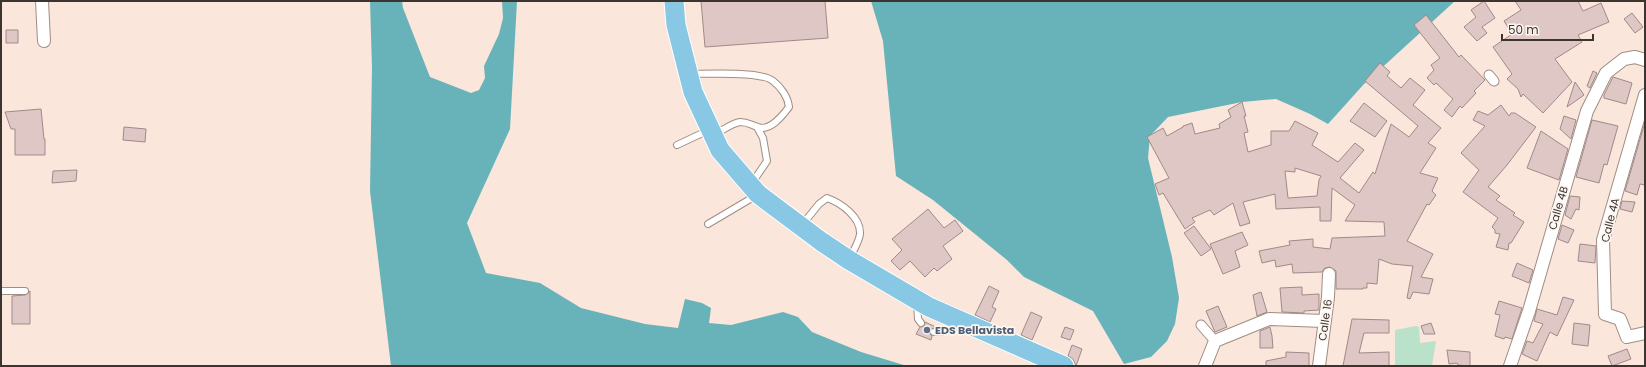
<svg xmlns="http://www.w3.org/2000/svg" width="1646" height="367" font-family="Poppins,sans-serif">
	<rect width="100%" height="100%" fill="#fae6da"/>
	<path fill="#bae1c9" d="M1416,326L1419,327L1420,343L1436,341L1432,366H1395V330Z"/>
	<path fill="#68b3b9" d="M370,1H402L403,8L430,77L471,93L479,90L485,78L484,66L499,34L503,18L502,1H517L510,129L467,223L486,273L540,283L581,308L645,324L678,328L685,299L702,303L711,308L709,323L731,325L783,312L798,317L812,332L861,352L907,366H391L370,191L372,68Z
		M871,1H1455L1364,84L1328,124L1310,114L1276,99L1242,102L1168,117L1150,136L1148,158L1172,257L1179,298L1175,324L1167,341L1151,357L1124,364L1093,311L1024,277L1007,260L933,200L896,176L883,41Z"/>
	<path fill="#dfc7c6" stroke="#a08a89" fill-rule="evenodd" d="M701,1H825L828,38L705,47Z
		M1484,1L1495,18L1482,27L1487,33L1477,41L1464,27L1476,17L1471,10Z
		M1515,1H1578L1583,11L1601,3L1609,22L1578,35L1582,42L1555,59L1572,82L1543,113L1523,94L1521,97L1518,89L1507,79L1512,74L1493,47L1512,34L1504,21L1521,10Z
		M1632,13L1643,27L1635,33L1624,19Z
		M1426,15L1459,57L1461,55L1485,80L1474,91L1476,93L1462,108L1460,106L1452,117L1444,110L1453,99L1436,83L1434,85L1427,78L1434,70L1431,65L1440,58L1414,25Z
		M6,30H18V43H6Z
		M1380,63L1390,72L1387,76L1401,88L1410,78L1425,90L1413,105L1441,128L1428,143L1436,148L1420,173L1438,178L1432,191L1436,195L1429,205L1427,204L1407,241L1433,254L1421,277L1433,279L1429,294L1413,292L1410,299L1407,298L1413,266L1392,264L1379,259L1377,284L1367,283V288H1363V289H1336V271L1330,267L1325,268L1322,272L1293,273L1292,264L1276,267L1275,260L1262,263L1259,251L1290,245L1289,241L1313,239V247L1330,249L1332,238L1385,236L1384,222L1345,221L1355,205L1332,188L1331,221H1320V207L1276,209L1275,194L1243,202L1250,223L1240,226L1233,203L1214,215L1210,210L1192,218L1195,222L1185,229L1163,193L1159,195L1155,184L1169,178L1147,137L1163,128L1167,136L1183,127V126L1192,123L1195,134L1220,128L1219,124L1231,117L1228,110L1242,102L1246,116H1244L1248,132L1244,133L1248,152L1271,145V131H1289L1295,121L1318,133L1312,145L1338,162L1355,143L1364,150L1340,178L1359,193L1373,172L1375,174L1391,124L1409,137L1418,126L1365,81ZM1295,168L1321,176L1319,180L1317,196L1288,198L1285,171L1295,172Z
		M1593,71L1597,73L1590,88L1587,86Z
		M1613,77L1632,83L1626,104L1604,98V95Z
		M1575,82L1584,95L1567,107Z
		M1364,103L1387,121L1375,137L1350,121Z
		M1501,105L1509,116L1511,113H1515L1536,127L1507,165L1488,187L1500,196L1496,200L1515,213L1513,215L1524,222L1511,243H1509L1508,250L1496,247L1500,234L1495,233V230L1492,227L1498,218L1463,192L1479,170L1461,153L1485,126L1473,120L1478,111L1488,115Z
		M41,109L44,139H45V155H15V129H11L5,112Z
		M1564,116L1576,120L1571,139L1560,129Z
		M1592,120L1618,126L1607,165L1604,164L1599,183L1576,177Z
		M1645,122V185L1640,184L1637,195L1625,191Z
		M124,127L146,129L145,142L123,140Z
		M1541,131L1568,149L1559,180L1527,168Z
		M77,170L76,181L52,183L53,171Z
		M1570,196L1580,197L1579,210L1576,209L1571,219L1565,215Z
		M1622,201L1635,202L1632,212L1620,209Z
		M928,209L944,228L955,220L963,231L943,246L952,259L937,271L934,268L925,277L910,261L900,270L891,261L902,250L892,239Z
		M1562,225L1574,230L1568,243L1558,239Z
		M1194,226L1211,249L1201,256L1184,233Z
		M1242,232L1248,245L1235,251L1240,267L1223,274L1210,244Z
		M1580,244L1596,246L1595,263L1578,261Z
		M1517,263L1533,270L1529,283L1512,276Z
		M989,286L999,291L992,307L996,309L990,322L975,315Z
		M1302,287V295L1319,294V310L1304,311V313L1282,312L1280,288Z
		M30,291V324H12V296L25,295Z
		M1261,292L1267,312L1257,316L1253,295Z
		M1563,297L1574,300L1557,336L1550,332L1537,361L1522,354L1527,341L1533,343L1543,324L1534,321L1537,309L1557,315Z
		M1499,301L1522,308L1512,339L1505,337L1504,339L1495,336L1500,315L1495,314Z
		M1218,306L1227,327L1215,332L1206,311Z
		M1031,312L1042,317L1032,340L1021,335Z
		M1352,319L1389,320V333H1364L1359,353L1389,352V366H1343Z
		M925,322L936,327L930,330V334L932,336L931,340L916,334L920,327L924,326Z
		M1431,323L1435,334H1424L1421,326Z
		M1574,323L1590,325L1588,346L1572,344Z
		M1065,327L1074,330L1070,340L1061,337Z
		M1270,327L1272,336L1273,348H1260V331Z
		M1072,345L1082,349L1076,366L1073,359L1068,356Z
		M1627,349L1631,359L1612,366L1608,356Z
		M1447,350L1470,352V366L1458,365L1457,363L1449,364Z
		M1286,352L1309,353V366H1266V361L1286,357Z"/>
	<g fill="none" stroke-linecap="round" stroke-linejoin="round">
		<g stroke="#a08d83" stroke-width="8">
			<path id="service" d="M690,74C706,74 762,71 773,81C781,87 788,97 789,107C783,115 770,132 758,127C751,125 748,122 740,122C732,123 722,131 715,134
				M677,145L709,130
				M752,183L767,161L763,138L757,127
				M708,224L757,195
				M802,225L819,204L827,198C841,203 861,217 860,234C859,242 853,251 850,258
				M1,291H25
				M917,303L918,319L921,323
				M934,332H942L960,326"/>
		</g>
		<g stroke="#a08d83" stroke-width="11">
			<path id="pedestrian" d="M1489,75L1494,81
				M1201,325L1215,341"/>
		</g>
		<g stroke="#a08d83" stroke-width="14">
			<path id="minor" d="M42,1L44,41
				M1645,95L1603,240L1605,314L1620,319L1627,337L1645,333
				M1205,366L1215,341L1269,319L1324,321
				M1319,366L1328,297L1329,274
				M1510,366L1529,311L1587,111L1606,73L1624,59L1635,57L1645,60"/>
		</g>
		<g stroke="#fff" stroke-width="21">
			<path id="primary" d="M674,1L676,25L693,92L720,150L758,194L822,242L849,260L929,307L1064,366"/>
		</g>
		<use href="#service" stroke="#fff" stroke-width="6"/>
		<use href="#pedestrian" stroke="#fff" stroke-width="9"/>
		<use href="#minor" stroke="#fff" stroke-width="12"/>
		<use href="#primary" stroke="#88c8e4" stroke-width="19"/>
	</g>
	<circle fill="#5c6f8a" stroke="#fef6f1" stroke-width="1.5" cx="927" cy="330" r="4"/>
	<g text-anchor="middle" stroke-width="3.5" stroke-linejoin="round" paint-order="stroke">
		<g font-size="11" fill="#3b342f" stroke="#fef6f1">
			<text transform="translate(1558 208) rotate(-74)" y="4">Calle 4B</text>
			<text transform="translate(1610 220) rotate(-76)" y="4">Calle 4A</text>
			<text transform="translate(1325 320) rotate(-82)" y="4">Calle 16</text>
		</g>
		<g font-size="11" font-weight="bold" fill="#4e5e75" stroke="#fef6f1" text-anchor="start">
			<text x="935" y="334">EDS Bellavista</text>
		</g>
	</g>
	<rect width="1646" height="367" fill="none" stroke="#3b342f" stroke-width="4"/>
	<path d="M1502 34v6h91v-6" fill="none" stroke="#3b342f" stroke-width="2"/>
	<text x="1508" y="34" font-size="12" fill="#3b342f" stroke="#fef6f1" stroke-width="3" paint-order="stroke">50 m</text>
</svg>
